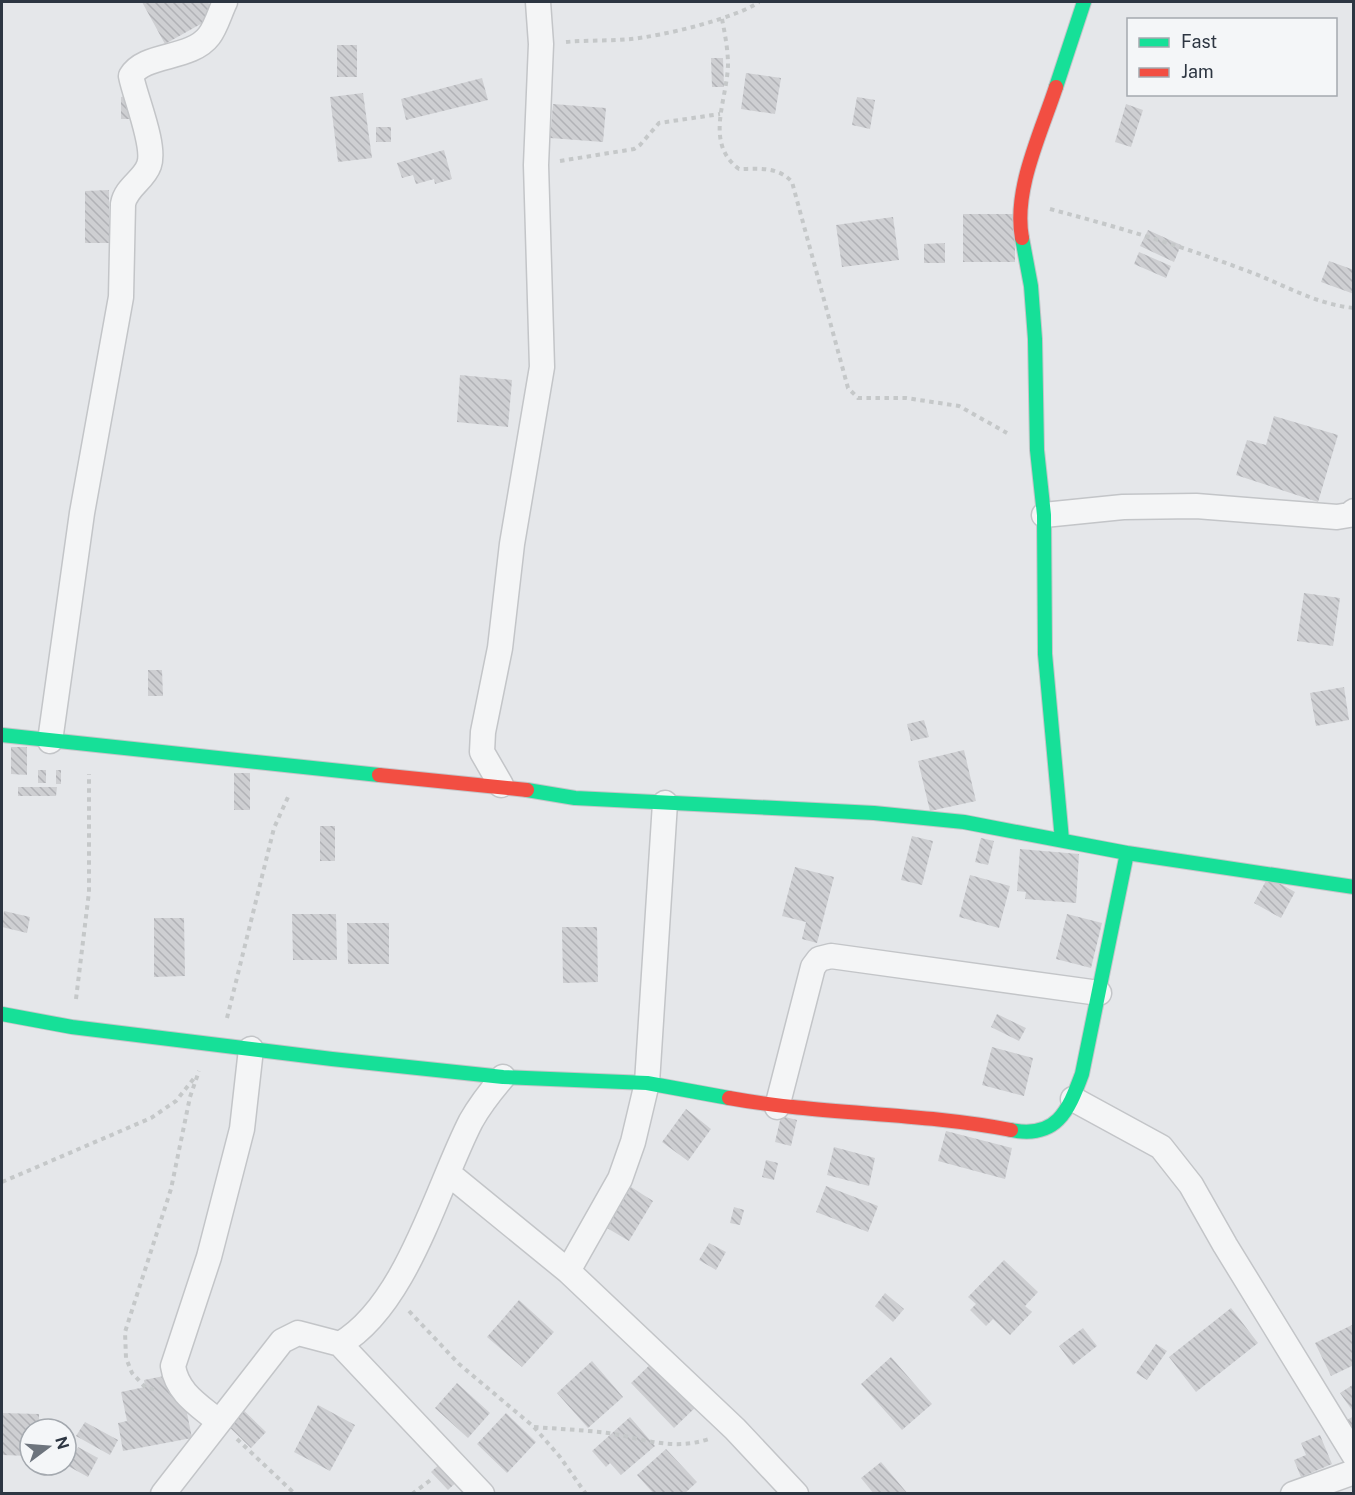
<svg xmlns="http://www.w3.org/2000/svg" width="1355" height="1495" font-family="'Public Sans',sans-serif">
	<defs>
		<pattern id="building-back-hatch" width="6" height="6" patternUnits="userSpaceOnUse" patternTransform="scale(1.5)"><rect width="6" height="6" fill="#cecfd2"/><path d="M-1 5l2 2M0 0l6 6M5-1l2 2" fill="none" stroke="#b1b2b6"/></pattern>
	</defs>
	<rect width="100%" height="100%" fill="#e5e7ea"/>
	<path fill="url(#building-back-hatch)" d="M142,2H208L215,16L165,44Z
		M337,45H357V77H337Z
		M711,58H723L724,87H712Z
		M746,73L781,78L775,114L741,109Z
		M482,78L488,100L406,120L401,99Z
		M363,93L372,158L338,162L330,97Z
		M131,96L132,119H121V97Z
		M857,97L875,100L870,129L852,125Z
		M553,104L606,108L603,142L550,138Z
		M1126,104L1143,110L1131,147L1115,142Z
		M376,127H391V142H376Z
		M444,150L452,179L435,184L434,179L416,184L413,175L402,178L397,163Z
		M109,190V243H85V191Z
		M963,214H1015V262H963Z
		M893,217L899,260L842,267L836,225Z
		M1148,230L1181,245L1174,262L1140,246Z
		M945,243V263H924V244Z
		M1139,252L1171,266L1166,278L1134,264Z
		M1329,261L1354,270V294L1321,282Z
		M460,375L512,380L508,427L457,422Z
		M1274,416L1338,435L1318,502L1236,475L1247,440L1266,445Z
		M1304,593L1340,598L1333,646L1297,641Z
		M148,670H162L163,696H148Z
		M1344,687L1349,720L1316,726L1310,693Z
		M924,720L929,737L911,741L907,724Z
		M11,747H27V775L11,774Z
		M964,750L976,801L930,811L918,761Z
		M38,770H46V783H38Z
		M56,770H61V784H56Z
		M234,773H250V810H234Z
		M18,787H57L56,796H18Z
		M320,826H335V861H320Z
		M912,836L933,841L922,885L901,880Z
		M981,838L994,841L988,865L975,862Z
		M1020,849L1079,854L1076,903L1025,899L1026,892L1017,891Z
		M795,867L834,877L817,943L802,939L806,922L782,916Z
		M970,875L1010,886L999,928L959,917Z
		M1268,877L1295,892L1281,918L1254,903Z
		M4,911L30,917L27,933L2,927Z
		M292,914H336L337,960H293Z
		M1067,914L1102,923L1091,968L1056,959Z
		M154,918H184L185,976L154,977Z
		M347,923H389V964H348Z
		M562,927H597L598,982L563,983Z
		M997,1014L1026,1028L1019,1041L991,1027Z
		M992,1047L1033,1058L1024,1096L982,1085Z
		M686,1109L711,1129L688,1161L662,1142Z
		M781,1116L797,1120L791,1146L775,1142Z
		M946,1131L1012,1148L1005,1179L938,1161Z
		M834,1147L875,1158L869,1186L827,1175Z
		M766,1160L778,1163L774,1180L762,1177Z
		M826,1186L878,1206L868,1232L816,1212Z
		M631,1187L653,1201L629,1241L607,1228Z
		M734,1207L744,1210L740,1225L730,1223Z
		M709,1243L726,1252L716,1270L699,1260Z
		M1004,1260L1038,1292L1025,1306L1032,1312L1010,1335L993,1319L986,1326L970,1310L976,1304L968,1297Z
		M885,1293L904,1309L893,1322L875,1306Z
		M519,1300L554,1332L522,1367L487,1337Z
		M1231,1308L1258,1343L1196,1392L1169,1357Z
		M1354,1324V1365L1331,1376L1315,1343Z
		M1083,1328L1097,1346L1073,1365L1059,1346Z
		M1156,1344L1167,1351L1147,1380L1136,1373Z
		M891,1357L932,1404L902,1430L861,1384Z
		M656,1359L699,1404L674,1428L631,1383Z
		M592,1361L623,1397L588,1428L557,1393Z
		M179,1373L192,1438L123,1451L118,1423L127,1421L121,1392L145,1387L144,1380Z
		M457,1383L490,1413L468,1438L435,1408Z
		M1354,1384V1413L1340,1393Z
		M238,1405L266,1432L251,1448L223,1421Z
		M318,1405L355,1425L330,1471L294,1452Z
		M2,1413L39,1414V1429H30V1456L2,1455Z
		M506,1413L536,1442L507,1473L477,1444Z
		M1354,1416V1433L1345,1421Z
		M630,1417L655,1446L621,1475L610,1463L606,1467L592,1451Z
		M85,1422L118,1440L110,1455L76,1436Z
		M1320,1435L1332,1464L1301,1477L1294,1460L1306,1455L1301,1443Z
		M78,1447L98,1458L88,1477L68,1466Z
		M666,1449L697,1482L684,1494H654L637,1475Z
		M449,1455L466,1473L448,1490L431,1472Z
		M881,1462L908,1494H874L861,1478Z"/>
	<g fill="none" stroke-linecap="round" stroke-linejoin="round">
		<g stroke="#c3c5c8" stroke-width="27">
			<path id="street" d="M1044,515L1123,507L1196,506L1337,517L1349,515L1354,511
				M50,741L82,513L121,297L123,204C126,187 144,180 149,165C156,146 135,97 131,76C144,53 191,60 209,36C216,27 220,12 225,2
				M501,785L482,752L483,732L500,648L512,544L542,367L536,165L541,44L538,2
				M1073,1099L1161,1147L1191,1185L1225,1245L1354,1455
				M777,1107L813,967L819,959L831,956L1099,993
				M448,1173L568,1271L735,1429L796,1494
				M568,1271L620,1179L633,1142L647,1083L665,803
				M340,1344L482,1494
				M219,1422C199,1405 177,1393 173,1366L209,1257L242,1129L251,1049
				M163,1494L282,1341L298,1333L340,1344C407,1305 437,1187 471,1121C480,1105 491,1091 503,1077
				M1293,1494L1354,1472"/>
		</g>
		<g stroke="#c3c5c8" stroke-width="16">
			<path id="fast" d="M1056,87L1084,2
				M1022,238L1031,286L1035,339L1037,450L1044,515L1045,654L1062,840
				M2,735L379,775
				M527,790L575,798L874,813L964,822L1127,853L1354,887
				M2,1014L72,1027L332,1059L503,1077L647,1083L729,1098
				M1011,1130C1056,1139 1068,1112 1082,1074L1127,853"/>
		</g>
		<g stroke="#c3c5c8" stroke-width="16">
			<path id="jam" d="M1022,238C1013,190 1041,133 1056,87
				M379,775L527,790
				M729,1098C822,1115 918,1112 1011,1130"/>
		</g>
		<path stroke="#c5c8c9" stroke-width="4" stroke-dasharray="4.5 4.5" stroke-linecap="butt" d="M722,19C725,34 728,50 728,65C727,101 704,143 739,169C758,169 778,166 792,182L848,388L858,398H906L959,406L1007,433
			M566,42C587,40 610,41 631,39C662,36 734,19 759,2
			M560,161L634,149L640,145L659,123L720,114
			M1050,209C1114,226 1179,245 1242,269C1280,282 1313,304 1354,308
			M76,999L89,892V774
			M227,1018L274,828L288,797
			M2,1182L151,1118L176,1101L195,1077
			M409,1311L459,1364L534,1427L560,1457L586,1494
			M154,1389L146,1388L132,1373L126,1358L125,1332L171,1189L190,1097L199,1071
			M534,1427C559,1429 584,1430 608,1433C645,1439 672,1451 709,1439
			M237,1439L295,1494
			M412,1494L432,1479"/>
		<use href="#street" stroke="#f4f5f6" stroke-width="24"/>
		<use href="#fast" stroke="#16e098" stroke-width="14"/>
		<use href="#jam" stroke="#f24e42" stroke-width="14"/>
	</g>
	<rect width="1355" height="1495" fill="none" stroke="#2d3642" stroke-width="6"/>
	<rect x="1127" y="18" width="210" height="78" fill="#f4f6f8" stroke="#a4a9af" stroke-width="1.5"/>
	<rect x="1139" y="38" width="30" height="9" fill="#16e098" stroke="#a4a9af" stroke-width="1.5"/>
	<text x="1181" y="48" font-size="18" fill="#2d3642">Fast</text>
	<rect x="1139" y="68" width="30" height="9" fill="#f24e42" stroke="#a4a9af" stroke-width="1.5"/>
	<text x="1181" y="78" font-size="18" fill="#2d3642">Jam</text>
	<g transform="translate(48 1447) rotate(74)"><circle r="28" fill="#f4f6f8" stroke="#a4a9af" stroke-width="1.5"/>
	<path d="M0-4.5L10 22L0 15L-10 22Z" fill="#6d747d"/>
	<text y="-9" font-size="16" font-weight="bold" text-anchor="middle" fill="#2d3642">N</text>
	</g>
</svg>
